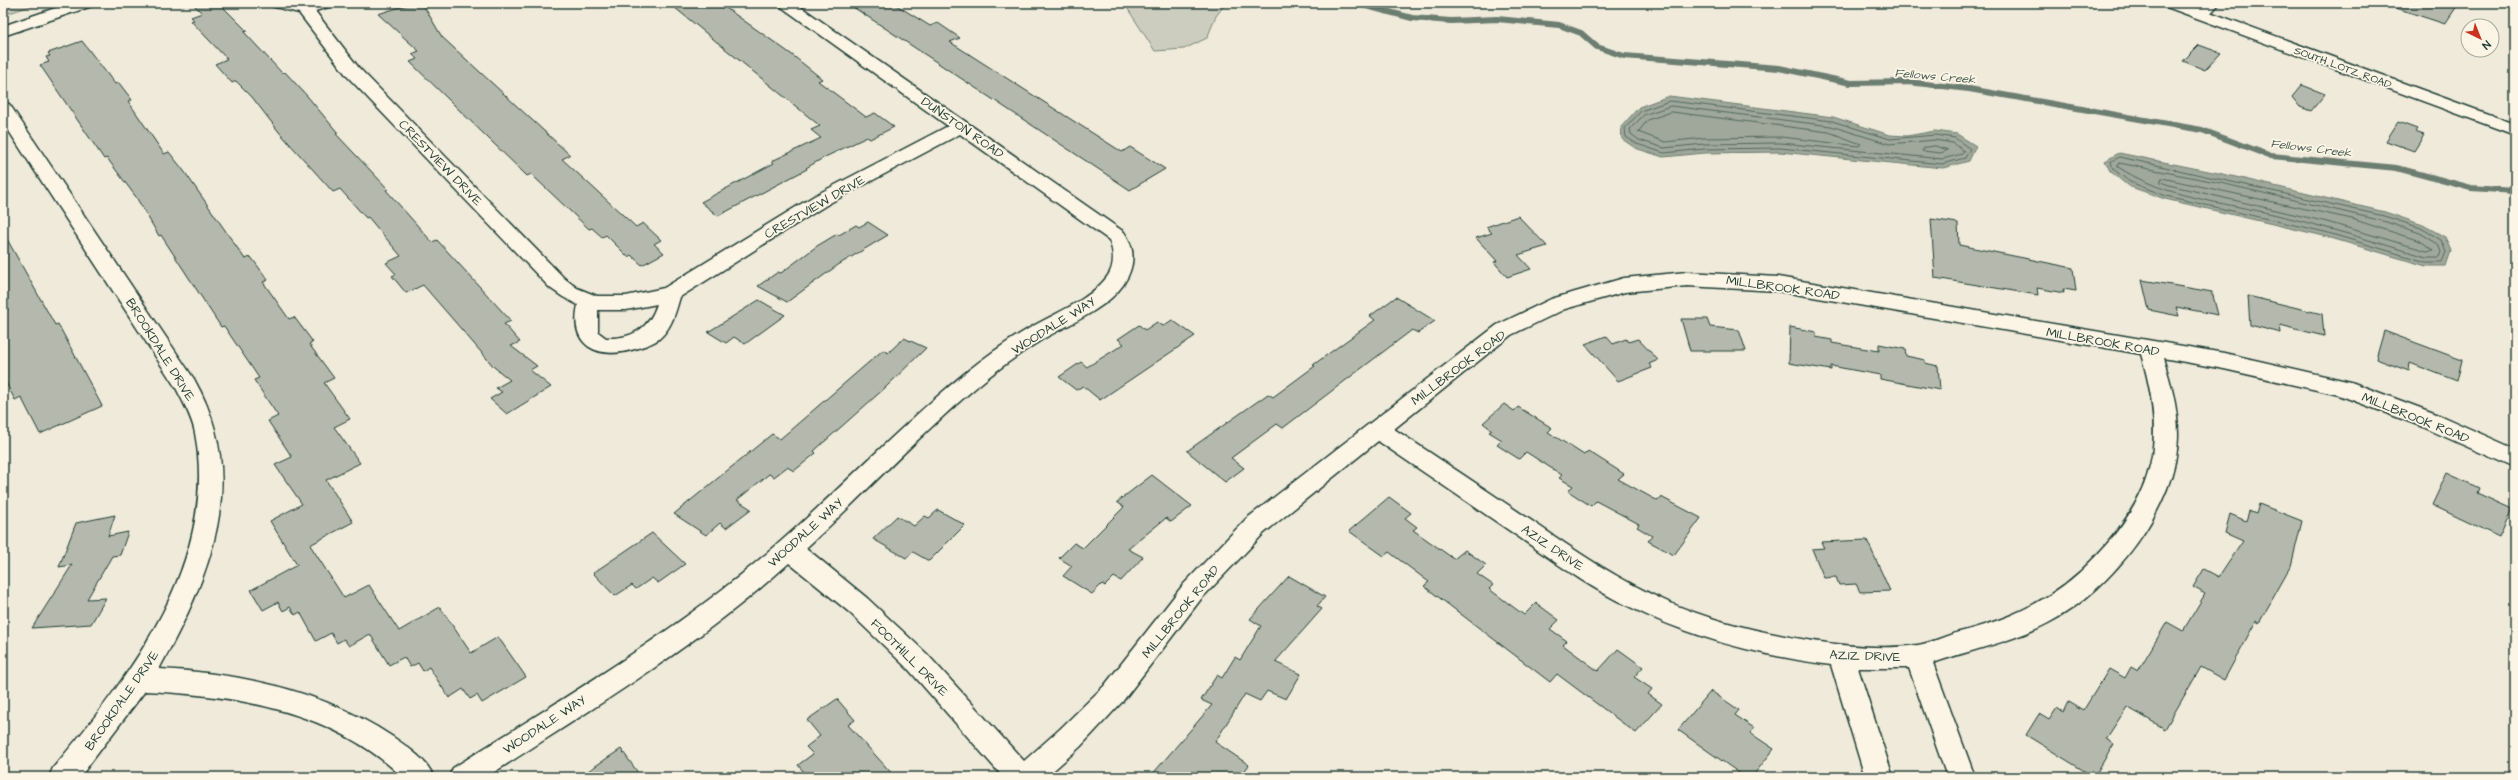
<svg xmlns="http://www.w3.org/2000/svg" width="2518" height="780" font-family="'Architects Daughter',sans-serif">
	<rect width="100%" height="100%" fill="#efeada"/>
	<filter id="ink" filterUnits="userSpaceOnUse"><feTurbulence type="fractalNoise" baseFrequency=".025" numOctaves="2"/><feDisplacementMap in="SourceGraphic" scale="8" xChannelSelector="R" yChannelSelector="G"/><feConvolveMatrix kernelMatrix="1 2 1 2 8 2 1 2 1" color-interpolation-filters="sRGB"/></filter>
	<g filter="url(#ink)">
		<path fill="#cccdbf" stroke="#76857a" d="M3,3H40L3,15Z
			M1124,3H1226L1216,16L1207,38L1184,49L1155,51Z"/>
		<path fill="#9fa89a" stroke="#6c7d71" d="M1669,96L1833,117L1890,135L1907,136L1935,131L1957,134L1976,146L1969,161L1943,168L1780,152L1705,153L1663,157L1635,148L1622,139L1621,127L1639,107Z
			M2119,153L2223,174L2385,212L2423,225L2445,237L2451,251L2446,266H2426L2324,236L2165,199L2128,186L2110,171L2105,161Z"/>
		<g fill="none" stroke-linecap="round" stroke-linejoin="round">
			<path stroke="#52685d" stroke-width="1" d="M1670,101L1832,121L1890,139L1935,135L1955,138L1970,149L1965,158L1942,164L1780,148L1705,149L1664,153L1637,144L1626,137L1625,128L1641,111Z
				M1671,106L1831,126L1889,144L1935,140L1953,143L1964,151L1962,154L1942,159L1781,143L1704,144L1664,148L1639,140L1631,134L1630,129L1644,115Z
				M1672,112L1829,132L1861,144L1859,146L1781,137L1704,138L1665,142L1638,132L1648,120Z
				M1935,146L1948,150L1941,153L1922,151L1924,148Z
				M2120,157L2384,216L2421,228L2441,240L2446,252L2442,262H2426L2325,232L2166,196L2130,182L2113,169L2111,162Z
				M2119,163L2221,183L2383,221L2420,233L2438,244L2441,252L2439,257H2427C2377,243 2328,227 2277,215C2223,202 2165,198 2118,167Z
				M2162,178L2352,219L2420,241L2434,250L2427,251L2327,222L2169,185L2161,182Z"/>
			<path stroke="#6c7d71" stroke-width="6" d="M1355,3L1412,18L1451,21L1497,19L1559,25L1581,33L1597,47L1624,56L1779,68L1851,83L1908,82L1969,89L2202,130L2271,156L2397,168L2471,188L2515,191"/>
		</g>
		<path fill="#b5b9ad" stroke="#1f3d34" d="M192,3H219L247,31L244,32L282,73L285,72L308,97L338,133L336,134L388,189L386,190L432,242L437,240L511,321L504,324L520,342L511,346L537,366L530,370L551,387L507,414L490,399L502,392L496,388L510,380L494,367L423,285L406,293L392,276L396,274L386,263L401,256L368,217L366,218L340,189L333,192L279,132L252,97L236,81L232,83L215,64L227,59L191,21L194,20L191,17L202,13Z
			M413,3H422L442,37L570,155L562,159L636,227L643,223L661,240L654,244L664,253L642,265L631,255L628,257L606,235L602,237L592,228L589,229L531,174L527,176L410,62L417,59L412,54L419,51L378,14Z
			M669,3H719L791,54L822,79L818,81L866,117L875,113L894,127L870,139L867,137L825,157L806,168L807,169L718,216L701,202L774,163L772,161L821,138L811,130L820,126Z
			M847,3H893L930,26L938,23L960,38L950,42L1122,152L1130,147L1165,169L1130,190Z
			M2394,3H2459L2445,24L2393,7Z
			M82,41L115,84L119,83L132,100L128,101L164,154L169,152L184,171L245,259L251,257L268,280L263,282L289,319L294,317L313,342L309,344L334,378L324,383L350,419L334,427L360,463L326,480L353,522L310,545L344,598L369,585L399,631L440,607L471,653L498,637L526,677L482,703L477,695L470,699L463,689L449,698L429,667L423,671L418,663L410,667L404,657L389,665L370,634L349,646L344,639L337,643L331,633L316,641L300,612L295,615L290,607L283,611L278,602L263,610L251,590L297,565L270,521L302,504L275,465L292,457L268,421L278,416L254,380L259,378L224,326L221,327L161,235L159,236L136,197L107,158L104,159L40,65L49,62L46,57L50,56L48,53Z
			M2199,45L2221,53L2205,70L2183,61Z
			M2302,85L2325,94L2311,111L2300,107L2292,97Z
			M2398,122L2417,129L2415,132L2424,135L2414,151L2386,141Z
			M1518,216L1547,246L1518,255L1531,269L1507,277L1494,262L1497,261L1476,238L1492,233L1486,227Z
			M1931,219L1958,223L1959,245L2073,268L2076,291L2063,289L2064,293L2037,288L2038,295L1935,278Z
			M868,222L888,235L838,265L787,302L758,286L778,272L781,273L817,246L837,234L839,235L856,225L859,227Z
			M3,232L55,325L58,324L102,406L40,434L21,397L15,400L3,377Z
			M2142,280L2212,292L2218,315L2176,307L2179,316L2149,310Z
			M2248,296L2322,314L2324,336L2280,325L2281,333L2250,325Z
			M1396,297L1435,321L1418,333L1412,330L1283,428L1277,424L1231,458L1244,468L1225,482L1187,451L1268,394L1273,397L1315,366L1313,365L1375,320L1370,316Z
			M759,300L785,315L745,344L734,337L726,343L708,332Z
			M1681,319H1707L1710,327L1739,330L1746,351H1690Z
			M1172,320L1195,336L1100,400L1083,386L1076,390L1059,377L1081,362L1087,367L1124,344L1118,339L1139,325L1145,330L1157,322L1163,326Z
			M1790,327L1816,332V337L1832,340V343L1879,351V344L1905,349L1906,356L1925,360V363L1938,366L1940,390L1880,379V375L1831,366V370L1789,363Z
			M2384,331L2462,360L2457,381L2410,363L2409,371L2376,359Z
			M1606,336L1613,344L1626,339L1628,342L1638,339L1658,360L1649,364L1652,368L1618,381L1585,344Z
			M904,338L926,348L886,387L814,451L816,453L794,471L787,467L774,477L769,474L737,500L751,509L726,528L720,523L706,535L674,514L772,434L780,439L883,350L888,353Z
			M1504,404L1514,411L1518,407L1552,428L1548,432L1584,455L1588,451L1624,474L1618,479L1658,501L1661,497L1701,518L1674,555L1648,541L1652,536L1637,527L1639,524L1596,501L1591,506L1568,491L1573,486L1559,478L1562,475L1526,452L1519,459L1497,445L1502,440L1489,432L1492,430L1483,423Z
			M2447,473L2479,488L2477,493L2512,509L2499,537L2432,505Z
			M1152,475L1192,506L1171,522L1166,518L1128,549L1143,557L1121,581L1114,577L1105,586L1102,584L1092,594L1063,576L1072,566L1059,558L1074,543L1083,548L1124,507L1117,502Z
			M1389,497L1411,513L1405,518L1417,527L1413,530L1454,559L1465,550L1486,565L1477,574L1493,585L1489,589L1524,615L1536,603L1559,620L1550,629L1567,641L1563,645L1598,671L1618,649L1643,667L1634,677L1652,689L1648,694L1662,704L1636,733L1557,674L1550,682L1424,586L1429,582L1389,552L1384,556L1349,531Z
			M2259,504L2302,521L2291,566L2259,623L2256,621L2224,680L2201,667L2165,729L2127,707L2106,739L2114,744L2094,777L2026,735L2039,714L2049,720L2057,708L2063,712L2068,702L2083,711L2109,669L2125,678L2131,667L2138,671L2167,622L2183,631L2205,594L2193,587L2204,569L2219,577L2243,541L2225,533L2230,514L2246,521L2249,511L2256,514Z
			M938,510L965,525L929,561L913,552L906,558L873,539L897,516L914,526L925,516L929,518Z
			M115,515L108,536L128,532L120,555L112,556L87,599L106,598L91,624L32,628L72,565L59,567L76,523Z
			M652,533L685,564L658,583L652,578L636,589L632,585L615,596L593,573Z
			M1867,540L1890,591L1860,592L1856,584L1839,585L1836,577L1824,578L1812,549L1824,548L1821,542Z
			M1289,576L1325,597L1317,606L1322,609L1275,662L1301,674L1286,699L1267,691L1260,701L1245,694L1215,742L1249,765L1240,777H1150L1212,705L1201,700L1217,675L1222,678L1235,657L1240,660L1261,626L1250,619Z
			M1711,691L1739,710L1735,715L1754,728L1750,733L1774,749L1752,777H1745L1678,730Z
			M837,699L855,720L848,725L895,777H808L798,765L813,754L806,747L820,736L807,720Z
			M621,749L641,777H579Z"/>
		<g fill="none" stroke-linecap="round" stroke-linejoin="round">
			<g stroke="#1f3d34" stroke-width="3">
				<path id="minor" d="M269,3H334L332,6L315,11L359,68L564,278L577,288L597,296H626L664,288L814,196L948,126L776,3H795L1124,232C1136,249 1135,267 1123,285C1105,310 1069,324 1043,339C1025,350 1008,362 991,375C925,428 868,491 806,548L867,598L927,654L1024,761L1060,729L1104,686L1183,585L1246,519L1497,325L1551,299L1624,278L1687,272L1778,277L2224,353L2351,382L2439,415L2515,449V468L2423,427L2339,395L2224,369L2163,358C2171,383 2178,408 2178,435C2178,506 2111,590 2050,622C2013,642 1973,649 1933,663L1975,777H1947L1909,668H1858L1893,777H1865L1831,665C1761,656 1692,638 1628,606C1588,587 1552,560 1516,535C1470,504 1424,472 1378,441L1264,533L1201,599L1122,702L1080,747L1046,777H1003L909,670L849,612L789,563C698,646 589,710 487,777H449L453,768C549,707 648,649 737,578C817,515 885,438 964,374C985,357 1006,342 1028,329C1053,314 1089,301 1107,277C1115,266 1114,252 1109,240L960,134L828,204L680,297C676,311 672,327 660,338C653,344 644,346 635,349C598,360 569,347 578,305L563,297L550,288L347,76L299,13L271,6ZM1687,286L1778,291L2141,354C2166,439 2157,492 2095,557C2056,599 2011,619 1956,633C1943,637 1931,643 1918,645C1881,650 1843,646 1807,640C1759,632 1711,621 1666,601C1618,580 1576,551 1532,521C1486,490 1440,459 1394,429L1511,335L1565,309L1625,292ZM657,304C649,329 632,339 606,338L598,332V310H626Z
					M2203,3H2220L2207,17H2195L2193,14Z
					M3,103L9,104L12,108L194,379C251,479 210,577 159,669C241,673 324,691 393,737C409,748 426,759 434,777H402C335,711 235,695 145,691L80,777H49L53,768C131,676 219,561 195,433C192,417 183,402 176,388L3,122Z"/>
			</g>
			<g stroke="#1f3d34" stroke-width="3">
				<path id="tertiary" d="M70,3H94L92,6L3,36V26Z
					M2162,3H2185L2515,124V135L2164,6Z"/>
			</g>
			<use href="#minor" fill="#fcf5e5" fill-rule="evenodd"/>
			<use href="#tertiary" fill="#fcf5e5" fill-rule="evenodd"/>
		</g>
	</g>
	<g text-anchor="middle" stroke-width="3.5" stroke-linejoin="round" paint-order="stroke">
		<g font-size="11" fill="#1f3d34" stroke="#fcf5e5">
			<text transform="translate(2343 67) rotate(20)" y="4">SOUTH LOTZ ROAD</text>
		</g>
		<g font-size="12" font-style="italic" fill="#455d53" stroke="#fcf5e5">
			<text transform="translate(1935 76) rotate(5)" y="4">Fellows Creek</text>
			<text transform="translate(2311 148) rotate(7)" y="4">Fellows Creek</text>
		</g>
		<g font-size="13" fill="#1f3d34" stroke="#fcf5e5">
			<text transform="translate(963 127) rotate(35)" y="5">DUNSTON ROAD</text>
			<text transform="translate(441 162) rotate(46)" y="5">CRESTVIEW DRIVE</text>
			<text transform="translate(814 206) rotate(-30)" y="5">CRESTVIEW DRIVE</text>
			<text transform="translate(1783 287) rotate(8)" y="5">MILLBROOK ROAD</text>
			<text transform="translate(1053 325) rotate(-32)" y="5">WOODALE WAY</text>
			<text transform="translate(2103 341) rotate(10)" y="5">MILLBROOK ROAD</text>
			<text transform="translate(161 349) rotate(58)" y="5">BROOKDALE DRIVE</text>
			<text transform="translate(1458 367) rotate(-37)" y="5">MILLBROOK ROAD</text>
			<text transform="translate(2416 417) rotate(22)" y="5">MILLBROOK ROAD</text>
			<text transform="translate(805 532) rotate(-42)" y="5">WOODALE WAY</text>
			<text transform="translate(1553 547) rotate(34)" y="5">AZIZ DRIVE</text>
			<text transform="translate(1180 611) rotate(-51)" y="5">MILLBROOK ROAD</text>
			<text transform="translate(1865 655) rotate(2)" y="5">AZIZ DRIVE</text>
			<text transform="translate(910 657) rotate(45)" y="5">FOOTHILL DRIVE</text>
			<text transform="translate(121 700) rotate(-55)" y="5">BROOKDALE DRIVE</text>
			<text transform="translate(544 724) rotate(-33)" y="5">WOODALE WAY</text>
		</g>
	</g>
	<rect width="2518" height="780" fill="none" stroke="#fcf5e5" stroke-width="16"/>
	<rect x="8" y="8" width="2502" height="764" fill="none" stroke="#1f3d34" stroke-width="1.5" filter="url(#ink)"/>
	<g transform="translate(2480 38) rotate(137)"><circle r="19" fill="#fcf5e5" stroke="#a4ab9e"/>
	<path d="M0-3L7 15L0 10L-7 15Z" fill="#c8321e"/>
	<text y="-6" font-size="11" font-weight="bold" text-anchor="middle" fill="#1f3d34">N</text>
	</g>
</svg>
